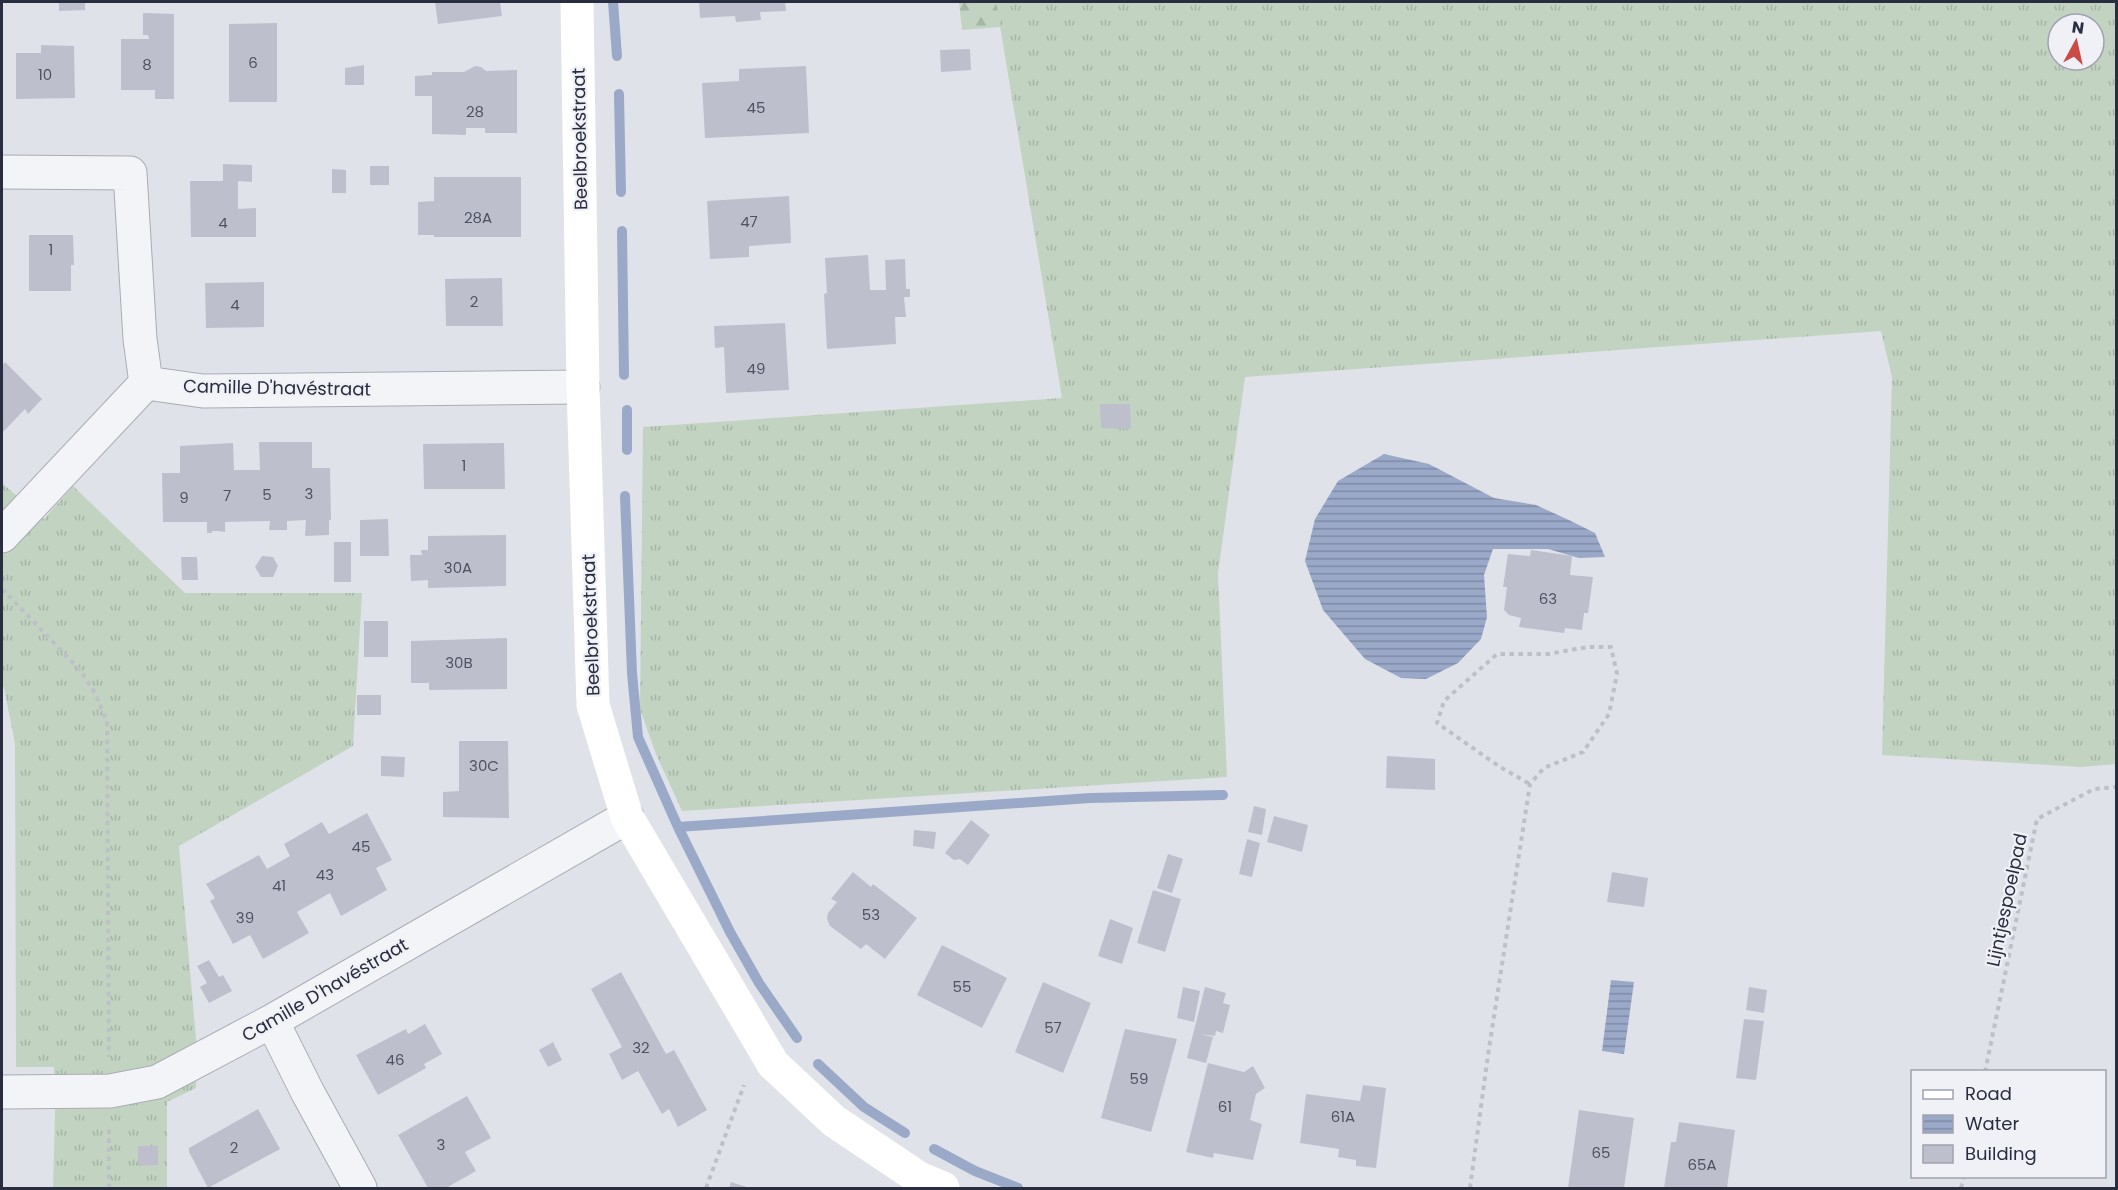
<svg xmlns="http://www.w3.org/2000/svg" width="2118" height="1190" font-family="Poppins,sans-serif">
	<defs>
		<pattern id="grass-tufts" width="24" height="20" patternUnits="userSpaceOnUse" patternTransform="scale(1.5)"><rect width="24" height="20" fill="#c2d3c1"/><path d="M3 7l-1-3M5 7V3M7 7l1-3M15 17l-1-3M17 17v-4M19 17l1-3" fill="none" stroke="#a7b5a7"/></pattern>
		<pattern id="forest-firs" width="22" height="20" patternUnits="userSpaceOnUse" patternTransform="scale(1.5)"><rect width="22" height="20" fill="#c2d3c1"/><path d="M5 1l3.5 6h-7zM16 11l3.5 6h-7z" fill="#a7b5a7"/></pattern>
		<pattern id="water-rules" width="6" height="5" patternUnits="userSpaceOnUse" patternTransform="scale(1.5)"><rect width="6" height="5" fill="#9ba9c9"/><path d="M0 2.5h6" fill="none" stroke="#7e8aa5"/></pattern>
	</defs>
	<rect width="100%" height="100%" fill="#e0e2e9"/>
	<path fill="url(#grass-tufts)" fill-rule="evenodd" d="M996,2H2116V764L2081,767L1882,755L1892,377L1881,331L1245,377L1218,573L1227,777L682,811L656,754L640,709L643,427L1062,398ZM2058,24H2094V60H2058Z
		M2,483L44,519L73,486L185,593H362L353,746L179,846L196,1039V1088L167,1102V1188H53L55,1116L54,1067H16L15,744L4,688L2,685Z"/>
	<path fill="url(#forest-firs)" d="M959,2H996L1001,27L962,30Z"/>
	<path fill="url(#water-rules)" d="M1384,454L1429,464L1494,498L1536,505L1571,521L1595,533L1605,557L1579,558L1548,549H1493L1484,575L1487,617L1481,639L1458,663L1426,679L1401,678L1365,659L1323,610L1305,561L1315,519L1338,481Z
		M1611,980L1634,982L1624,1054L1602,1051Z"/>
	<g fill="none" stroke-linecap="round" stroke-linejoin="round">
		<path stroke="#9ba9c9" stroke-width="10" d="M613,2L617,56
			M619,94L621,192
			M622,231L624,375
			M627,450V410
			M625,496L632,673L638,737L678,827L1090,798L1223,795
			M678,827L730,932L759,983L797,1038
			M818,1064L864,1107L905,1133
			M934,1149L975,1171L1018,1188"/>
	</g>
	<path fill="#bdc0cc" d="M59,2H85V10L59,11Z
		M435,2H500L502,16L438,24Z
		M699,2H785L786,11L760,12L761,20L736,22L735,16L700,18Z
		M143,13L174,14V99H155V90H121V39H149L148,35H143Z
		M277,23V102H229V24Z
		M41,45L74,46L75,98L16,99V53H41Z
		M970,49L971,70L941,72L940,50Z
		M364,65V85H345V68Z
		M475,66L481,67L486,71L517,70V133H485V128H466V135L432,134V96H415V76L432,75V72H464Z
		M806,66L809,133L705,138L702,83L739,81V69Z
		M223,164L252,165V182L238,181V209L256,208V237H191L190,181H223Z
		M370,166H389V185H370Z
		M332,169L346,170V193H332Z
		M434,177H521V237H434V235H418V202L434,201Z
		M789,196L791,243L749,246V257L710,259L707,201Z
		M29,235H73L74,265H71V291H29Z
		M868,255L870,290H886L885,260L905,259L906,289H910V297H904L906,317H895L896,344L827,349L824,294L827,293L825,258Z
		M502,278L503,326H446L445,279Z
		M264,282V327L206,328L205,283Z
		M785,323L789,390L726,393L724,347L715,348L714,326Z
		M5,362L42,399L28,414L25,409L2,433V366Z
		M1100,404H1130L1131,429L1101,428Z
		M259,442H312V468H330L331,520H329V535L305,536L306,520L287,521V530H269L270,521L225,522V532L217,531H212V533H207V522H163L162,473H180V446L233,443L234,470H260Z
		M504,443L505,489H424L423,444Z
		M388,519L389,556H360V520Z
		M506,535V586L428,588V580L411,581L410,555H422L421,550H428V536Z
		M334,542H351V582H334Z
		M1531,550L1572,556L1570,575L1593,577L1588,613H1584L1582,630L1565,628L1564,633L1519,627L1521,618L1509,615L1504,610L1507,587H1503L1508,554L1530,556Z
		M262,556L273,557L278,566L273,577H261L255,567Z
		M181,557H197L198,580H182Z
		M364,621H388V657H364Z
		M507,638V689L429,690V683H411V641Z
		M357,695H381V715H357Z
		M459,741H508L509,818L443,817V792L459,791Z
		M381,756L405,757L404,777L381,776Z
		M1387,756L1435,759V790L1386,788Z
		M1254,806L1266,809L1262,835L1248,832Z
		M367,813L392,860L376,868L387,890L341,916L330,893L297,912L309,933L263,959L250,935L233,944L210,901L215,898L206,884L259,855L267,869L290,856L284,844L322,822L329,834Z
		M1274,816L1308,825L1302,852L1267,842Z
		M971,820L990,835L968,865L960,859L954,860L945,853Z
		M914,830L936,832L934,849L913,846Z
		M1247,839L1260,843L1252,877L1239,874Z
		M1168,854L1183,859L1172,893L1157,888Z
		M853,872L871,887L873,884L917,918L885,959L866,944L861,949L830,926L827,919L828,913L837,902L831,899Z
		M1612,872L1648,878L1644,907L1607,902Z
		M1153,890L1181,899L1165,952L1137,943Z
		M1110,919L1133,928L1122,964L1098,956Z
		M942,945L1007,978L982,1028L917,995Z
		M209,960L219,977L223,975L232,991L209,1003L200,987L207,983L197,966Z
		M621,972L666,1054L674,1050L707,1110L678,1127L669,1109L662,1114L638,1071L622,1080L609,1054L622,1047L591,989Z
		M1043,982L1091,1003L1063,1073L1015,1052Z
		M1183,987L1200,991L1194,1022L1177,1018Z
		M1205,987L1226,993L1223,1003L1230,1005L1223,1033L1216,1031L1215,1036L1200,1034L1213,1037L1206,1063L1187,1058Z
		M1749,987L1767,990L1764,1013L1746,1010Z
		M1744,1019L1764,1021L1756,1080L1736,1078Z
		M425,1024L442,1054L424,1064L426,1068L378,1095L356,1055L406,1029L408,1034Z
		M1125,1029L1177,1039L1151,1132L1101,1118Z
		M553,1042L562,1060L548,1067L539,1050Z
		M1208,1063L1244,1072L1253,1066L1265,1088L1256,1094L1250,1120L1262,1124L1253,1160L1214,1153L1213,1158L1186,1152Z
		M1363,1085L1386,1088L1376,1168L1356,1166V1160L1338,1157L1339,1149L1300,1143L1306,1094L1360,1101Z
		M467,1096L491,1138L465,1152L476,1171L446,1188H428L398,1135Z
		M258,1109L280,1149L208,1188L189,1152V1148Z
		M1579,1110L1634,1118L1624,1188H1568Z
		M1679,1122L1735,1130L1727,1188H1664L1671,1142H1676Z
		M138,1146H158V1165L138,1166Z
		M731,1182L750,1188H729Z"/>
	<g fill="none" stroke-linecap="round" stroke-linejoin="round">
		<g stroke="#a9acb6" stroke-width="35">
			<path id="street" d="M2,172L130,173L140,339L146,383
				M146,383L203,391L583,387
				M2,536L146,383
				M272,1021L308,1093L360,1188
				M2,1092L110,1091L157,1082L272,1021L627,817"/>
		</g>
		<path stroke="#bec0c7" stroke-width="4" stroke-dasharray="4.5 4.5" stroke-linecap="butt" d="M2,589L80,670L95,693L107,722L109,1057
			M1985,1072L2037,819L2094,789L2116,787
			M109,1188V1127
			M706,1188L744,1085
			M1470,1188L1488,1055L1530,784L1544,768L1583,752L1609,714L1617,674L1611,647H1588L1548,654H1497L1444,701L1437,723L1500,767L1530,784
			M1961,1188L1964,1176"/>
		<use href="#street" stroke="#f3f4f7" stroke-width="33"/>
		<path stroke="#fff" stroke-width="33" d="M577,2L583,387L593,705L627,817L773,1064L834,1121L919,1178L943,1188"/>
	</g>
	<g text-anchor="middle" stroke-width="4.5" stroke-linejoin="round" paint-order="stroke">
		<g font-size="15" fill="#4e5263">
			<text x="253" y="68">6</text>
			<text x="147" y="70">8</text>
			<text x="45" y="80">10</text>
			<text x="756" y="113">45</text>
			<text x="475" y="117">28</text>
			<text x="478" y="223">28A</text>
			<text x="749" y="227">47</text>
			<text x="223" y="228">4</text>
			<text x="51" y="255">1</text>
			<text x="474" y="307">2</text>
			<text x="235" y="310">4</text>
			<text x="756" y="374">49</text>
			<text x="464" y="471">1</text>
			<text x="309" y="499">3</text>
			<text x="267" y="500">5</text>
			<text x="227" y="501">7</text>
			<text x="184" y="503">9</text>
			<text x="458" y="573">30A</text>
			<text x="1548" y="604">63</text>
			<text x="459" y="668">30B</text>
			<text x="484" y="771">30C</text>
			<text x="361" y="852">45</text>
			<text x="325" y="880">43</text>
			<text x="279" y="891">41</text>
			<text x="871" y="920">53</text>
			<text x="245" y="923">39</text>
			<text x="962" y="992">55</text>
			<text x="1053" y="1033">57</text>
			<text x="641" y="1053">32</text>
			<text x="395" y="1065">46</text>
			<text x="1139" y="1084">59</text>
			<text x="1225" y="1112">61</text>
			<text x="1343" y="1122">61A</text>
			<text x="441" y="1150">3</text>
			<text x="234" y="1153">2</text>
			<text x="1601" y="1158">65</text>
			<text x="1702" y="1170">65A</text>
		</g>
		<g font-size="18" fill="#292d40" stroke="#f0f1f6">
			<text transform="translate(580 139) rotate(-91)" y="6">Beelbroekstraat</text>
			<text transform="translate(277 388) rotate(1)" y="6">Camille D'havéstraat</text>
			<text transform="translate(591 625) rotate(-92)" y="6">Beelbroekstraat</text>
			<text transform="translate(2007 900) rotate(-78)" y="6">Lijntjespoelpad</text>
			<text transform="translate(325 990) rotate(-30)" y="6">Camille D'havéstraat</text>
		</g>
	</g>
	<rect width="2118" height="1190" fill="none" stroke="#292d40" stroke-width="6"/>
	<rect x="1911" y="1070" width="195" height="108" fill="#f0f1f6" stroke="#a0a3ad" stroke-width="1.5"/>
	<rect x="1923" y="1090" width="30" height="9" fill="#ffffff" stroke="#a0a3ad" stroke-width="1.5"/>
	<text x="1965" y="1100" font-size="18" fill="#292d40">Road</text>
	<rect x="1923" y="1115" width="30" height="18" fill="url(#water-rules)" stroke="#a0a3ad" stroke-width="1.5"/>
	<text x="1965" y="1130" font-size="18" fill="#292d40">Water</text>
	<rect x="1923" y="1145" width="30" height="18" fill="#bdc0cc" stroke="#a0a3ad" stroke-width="1.5"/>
	<text x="1965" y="1160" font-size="18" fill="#292d40">Building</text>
	<g transform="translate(2076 42) rotate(8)"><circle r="28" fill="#f0f1f6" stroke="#a0a3ad" stroke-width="1.5"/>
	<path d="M0-4.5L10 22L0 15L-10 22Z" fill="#cd4b46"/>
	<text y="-9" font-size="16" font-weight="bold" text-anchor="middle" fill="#292d40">N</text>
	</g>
</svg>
